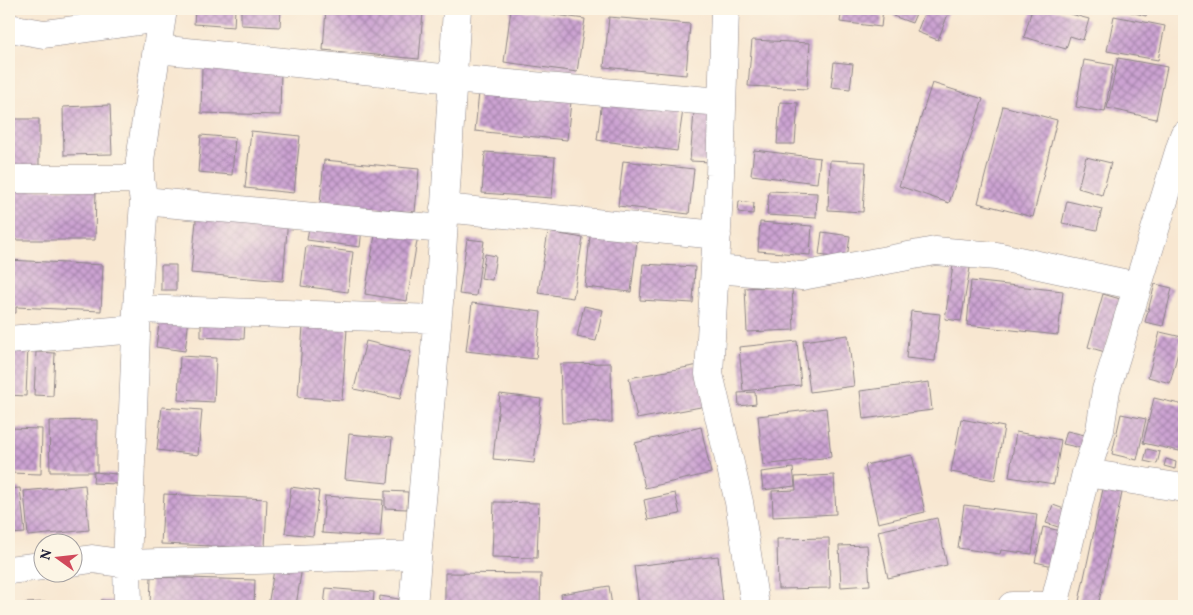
<svg xmlns="http://www.w3.org/2000/svg" width="1193" height="615" font-family="Vollkorn,serif">
	<defs>
		<pattern id="building-cross-hatch" width="8" height="8" patternUnits="userSpaceOnUse" patternTransform="scale(1.25)"><rect width="8" height="8" fill="#cca3d2"/><path d="M0 0l8 8M0 8l8-8" fill="none" stroke="#a584ac"/></pattern>
	</defs>
	<rect width="100%" height="100%" fill="#fcf5e5"/>
	<filter id="ink" filterUnits="userSpaceOnUse"><feTurbulence type="fractalNoise" baseFrequency=".02" numOctaves="2"/><feDisplacementMap in="SourceGraphic" scale="10" xChannelSelector="R" yChannelSelector="G"/><feConvolveMatrix kernelMatrix="1 2 1 2 8 2 1 2 1" color-interpolation-filters="sRGB"/></filter>
	<filter id="wash" filterUnits="userSpaceOnUse"><feTurbulence type="fractalNoise" baseFrequency=".0096" numOctaves="4" result="noise"/><feDisplacementMap in="SourceGraphic" scale="20" xChannelSelector="R" yChannelSelector="G"/><feGaussianBlur stdDeviation="1.12" result="paint"/><feColorMatrix in="noise" values="0 0 0 0 0 0 0 0 0 0 0 0 0 0 0 0 0 1.4 0 .05"/><feComposite in="paint" operator="in"/></filter>
	<g filter="url(#wash)">
		<rect width="100%" height="100%" fill="#f8e7d1"/>
		<g id="blocks">
			<path fill="url(#building-cross-hatch)" d="M195,9H235L234,27L194,24Z
				M241,9H281L280,27L241,25Z
				M326,9H376L423,13L419,59L323,50Z
				M511,9L585,19L577,72L504,62Z
				M781,9H805L804,13Z
				M842,9H883L881,27L840,22Z
				M896,9H918L912,23L893,16Z
				M926,9H950L938,40L917,32Z
				M1032,9H1052L1089,19L1083,40L1070,36L1066,49L1024,37Z
				M1120,9H1148L1146,16Z
				M1114,16L1165,26L1158,60L1107,51Z
				M609,17L690,24L686,75L604,67Z
				M752,40L810,43L807,89L748,86Z
				M1118,58L1167,67L1156,119L1107,108Z
				M1084,60L1113,65L1105,112L1076,107Z
				M834,62L853,64L850,89L831,87Z
				M202,67L281,70L280,115L201,113Z
				M480,83L572,92L567,140L475,131Z
				M932,83L983,99L949,203L899,186Z
				M603,92L684,103L677,151L597,140Z
				M780,102L798,103L795,144H777Z
				M110,105L112,154L64,155L63,107Z
				M1003,106L1057,120L1033,217L978,203Z
				M694,112L715,114L711,162L690,161Z
				M9,119H39V167L9,166Z
				M251,131L300,136L294,193L245,188Z
				M201,135L235,138L232,175L198,172Z
				M754,150L820,158L817,183L751,175Z
				M485,152L555,157L552,198L482,193Z
				M1086,157L1111,163L1102,195L1078,188Z
				M324,160L419,169L415,212L320,204Z
				M830,160L866,162L863,212L828,210Z
				M623,161L694,169L689,214L618,206Z
				M9,189H96L95,240H9Z
				M769,191L817,193L816,218L767,215Z
				M739,201L754,203L753,214L738,212Z
				M1067,201L1102,209L1097,230L1062,223Z
				M197,210L288,217L283,281L191,273Z
				M310,221L362,228L360,247L307,240Z
				M760,222L812,226L810,255L758,251Z
				M376,229L418,235L407,301L365,294Z
				M548,232L583,238L573,298L538,293Z
				M822,232L850,236L847,259L819,255Z
				M590,236L637,241L631,292L585,287Z
				M467,239L484,241L476,296L459,294Z
				M306,246L353,252L348,292L301,286Z
				M485,254L496,256L492,280L481,278Z
				M954,259L971,262L961,321L945,319Z
				M9,260L103,265L101,311L16,307V313H9Z
				M643,264L695,267L693,303L640,300Z
				M161,265H176V290H161Z
				M971,281L1063,291L1058,335L967,325Z
				M1155,284L1172,288L1163,326L1145,322Z
				M792,286L794,330L747,332L745,288Z
				M1103,294L1120,299L1105,352L1088,347Z
				M472,303L541,312L536,359L466,351Z
				M584,306L603,310L596,341L577,337Z
				M911,311L940,314L935,361L906,358Z
				M160,316L189,319L185,351L156,347Z
				M201,319L245,321L244,339L201,337Z
				M303,326L347,329L342,400L298,397Z
				M1160,332L1182,337L1170,383L1148,377Z
				M848,335L854,386L810,392L803,341Z
				M366,341L411,352L400,399L354,389Z
				M797,341L801,385L743,391L739,347Z
				M9,345L28,346L26,396L9,395Z
				M36,352L55,353L53,396L34,395Z
				M180,356L216,358L214,402L178,400Z
				M611,363L612,422L562,423L560,364Z
				M699,365L706,406L637,419L629,378Z
				M929,382L932,410L863,419L860,391Z
				M755,392L756,404L739,406L738,393Z
				M500,394L541,399L534,463L493,459Z
				M1154,398L1184,405V452L1143,443Z
				M162,407L202,410L198,455L157,450Z
				M826,408L831,457L763,465L758,416Z
				M1121,414L1146,419L1137,460L1112,454Z
				M961,419L1004,427L995,480L951,472Z
				M97,420V472H50L49,421Z
				M701,427L711,473L645,488L635,443Z
				M9,428L42,429L41,474L9,473Z
				M1067,431L1089,436L1086,449L1063,444Z
				M1016,432L1061,440L1054,484L1009,477Z
				M349,434L392,438L388,483L345,479Z
				M1147,449L1160,452L1157,464L1144,461Z
				M912,455L925,512L878,523L865,465Z
				M1166,459L1176,462L1175,469L1164,466Z
				M793,468L795,486L763,490L761,472Z
				M94,472L117,474V484L93,483Z
				M834,475L836,514L773,517L772,491L796,490L795,477Z
				M85,485L89,530L28,536L24,491Z
				M291,487L319,491L313,536L285,533Z
				M20,488L25,533L9,534V489Z
				M1103,489L1122,493L1098,606H1078Z
				M385,491L408,492L407,509L385,508Z
				M675,493L680,514L648,520L644,500Z
				M164,494L267,499L265,548L161,544Z
				M325,496L383,500L380,537L322,533Z
				M494,502L539,503L537,558L492,557Z
				M964,505L1037,514L1032,554L1001,550L1000,554L958,548Z
				M1053,505L1067,510L1061,528L1046,523Z
				M937,518L947,565L888,578L878,531Z
				M1043,527L1061,531L1053,566L1035,562Z
				M829,538L830,588L778,589L777,539Z
				M867,545L870,585L841,587L839,546Z
				M718,556L723,603L692,606H639L634,566Z
				M275,563L302,567L296,606H268Z
				M445,573L541,574L540,606H445Z
				M151,577L255,580L254,606H150Z
				M609,586L612,606H563L561,594Z
				M326,588L374,592L373,606H324Z
				M380,596L399,599L398,606H379Z
				M101,600L118,601V606H101Z
				M45,602L46,606H25V603Z"/>
		</g>
	</g>
	<g filter="url(#ink)">
		<use href="#blocks" fill-opacity="0" stroke="#8d8486" stroke-width="1"/>
		<g fill="none" stroke-linecap="round" stroke-linejoin="round">
			<g stroke="#8d8486" stroke-width="29">
				<path id="minor" d="M725,9L720,175L709,374L739,502L755,606
					M9,28L44,34L161,18
					M157,49L452,79L721,102
					M9,179H140
					M144,201L443,229
					M444,208L717,235
					M715,269L802,276L935,251L996,256L1137,286
					M137,309L437,319
					M9,340L136,329
					M1086,473L1184,488
					M72,562L92,559L127,564L417,555
					M9,570L42,566
					M128,606L127,564L137,309L144,201L140,179V160L163,9
					M413,606L439,302L457,9
					M1012,606H1054
					M1054,606L1086,473L1100,430L1106,390L1184,135"/>
			</g>
			<use href="#minor" stroke="#fff" stroke-width="28"/>
		</g>
	</g>
	<rect width="1193" height="615" fill="none" stroke="#fcf5e5" stroke-width="30"/>
	<g transform="translate(58 558) rotate(285)"><circle r="24" fill="#fcf5e5" stroke="#a5a1a1"/>
	<path d="M0-4L9 19L0 12L-9 19Z" fill="#d1495b"/>
	<text y="-8" font-size="14" font-weight="bold" text-anchor="middle" fill="#22223b">N</text>
	</g>
</svg>
